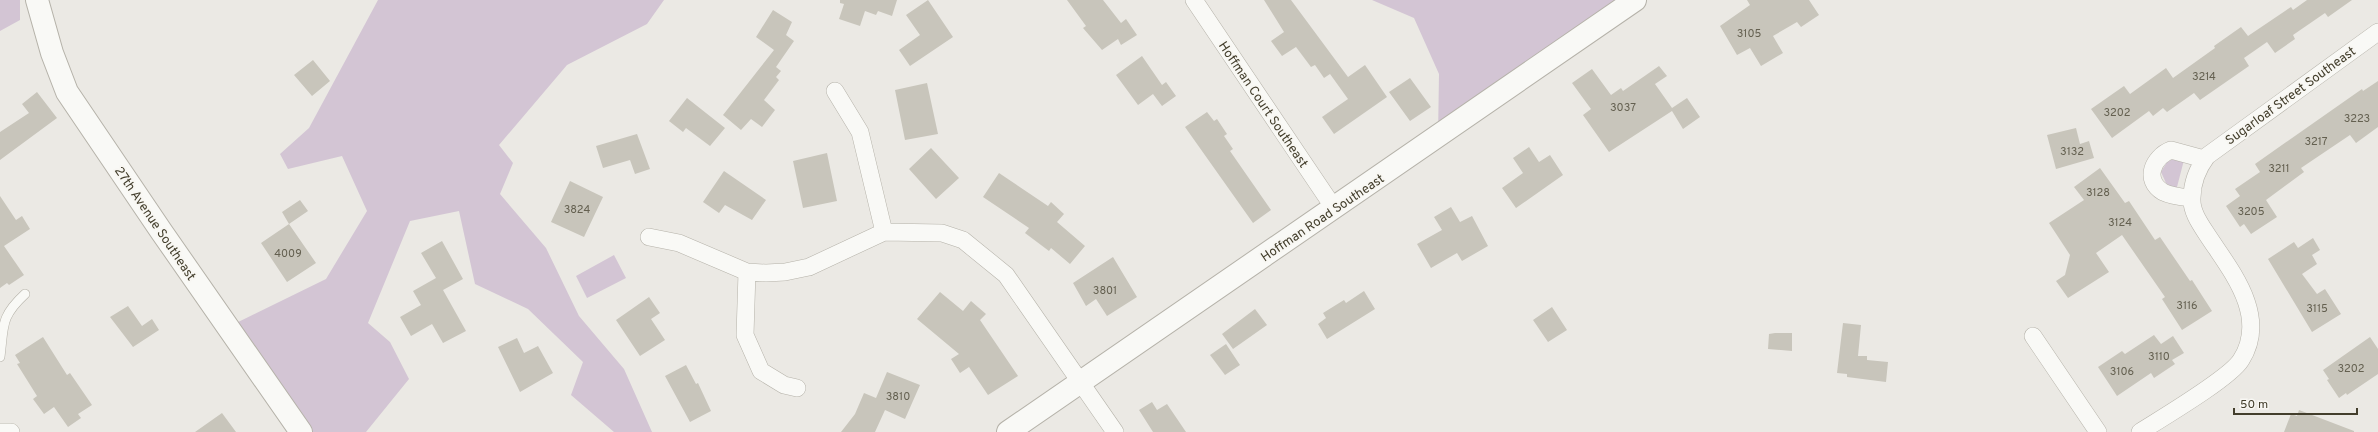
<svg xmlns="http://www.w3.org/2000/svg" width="2378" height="432" font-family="Overpass,sans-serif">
	<rect width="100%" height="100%" fill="#ebe9e4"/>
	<path fill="#d3c5d4" d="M0,0H20V20L0,31Z
		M378,0H664L647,24L567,65L499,145L513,163L500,194L546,248L579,316L624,369L652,432H614L571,395L583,362L528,309L475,284L459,211L410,221L368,323L390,342L409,379L366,432H301L228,327L326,279L367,211L342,156L288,169L280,154L309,128Z
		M1372,0H1635L1438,137L1439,74L1414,18Z
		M2175,158L2184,160L2177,187L2174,189L2166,183L2161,172L2167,162Z
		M614,255L626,278L587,298L576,276Z"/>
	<path fill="#c8c5bb" d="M840,0H897L892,16L878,11L876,15L865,11L860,26L839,19L844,4L840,3Z
		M928,0L953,37L910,66L899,50L920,35L906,15Z
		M1067,0H1103L1121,23L1126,19L1137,35L1121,45L1118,39L1102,50L1083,28L1086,26Z
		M1264,0H1291L1348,77L1365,65L1387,97L1334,134L1322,117L1348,99L1330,74L1324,78L1315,65L1311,67L1296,47L1282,56L1271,41L1284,32Z
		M1747,0H1809L1819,15L1801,27L1797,22L1773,36L1783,53L1761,66L1750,48L1737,55L1720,26L1750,5Z
		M2307,0H2352L2328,17L2325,13L2293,35L2295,39L2275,53L2267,42L2244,58L2249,66L2200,100L2194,93L2167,112L2163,108L2153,116L2149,111L2112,138L2091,109L2124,86L2130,94L2166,68L2173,78L2215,48L2214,46L2241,27L2248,36L2291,7L2293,10Z
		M773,10L792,22L786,35L794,41L776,67L781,71L776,77L779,80L764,100L775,110L762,127L751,119L741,130L723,115L774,50L756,37Z
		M1142,56L1162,85L1166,82L1176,96L1162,106L1153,94L1138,105L1116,75Z
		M313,60L330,81L312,96L294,75Z
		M1659,66L1667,76L1655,84L1672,108L1687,98L1700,117L1683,129L1672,111L1609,152L1583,115L1591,109L1572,83L1592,69L1611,95L1621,88L1623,91Z
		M1410,78L1431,107L1410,121L1389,92Z
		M2378,81V127L2356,143L2350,135L2301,168L2304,172L2266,200L2277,217L2251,234L2244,224L2240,227L2226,206L2240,196L2235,189L2260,172L2255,164L2362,89L2363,91Z
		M927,83L938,134L905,140L895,90Z
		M37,92L57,118L0,160V132L29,113L22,104Z
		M687,98L725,128L710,146L686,128L683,132L669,121Z
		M1207,112L1214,121L1217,119L1227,134L1224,136L1233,149L1230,151L1271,210L1253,223L1185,127Z
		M2076,128L2080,144L2089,141L2094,158L2056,169L2047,135Z
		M637,134L650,169L635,174L630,160L603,168L596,146Z
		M1529,147L1539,162L1550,155L1563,175L1516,208L1502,188L1523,173L1513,158Z
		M931,148L959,178L936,199L909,169Z
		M827,153L837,201L803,208L793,161Z
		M2100,168L2125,203L2129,201L2155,240L2160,237L2190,281L2192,280L2212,311L2182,330L2162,299L2165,297L2122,235L2096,253L2109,272L2068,298L2056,281L2065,275L2070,255L2049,223L2084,200L2074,187Z
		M724,171L766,200L752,220L725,205L719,213L703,202Z
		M999,173L1048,206L1051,202L1064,214L1057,222L1085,246L1070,264L1051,248L1049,251L1025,233L1029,228L983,197Z
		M570,181L603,197L584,237L551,222Z
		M0,196L16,220L22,216L30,229L4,246L24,275L9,285L7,283L0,288Z
		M300,200L308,211L289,224L282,212Z
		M1451,207L1460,222L1472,216L1488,246L1462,261L1457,253L1431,268L1417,244L1442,230L1434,217Z
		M289,224L316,263L287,282L261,243Z
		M2313,238L2320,250L2312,255L2317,264L2302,274L2317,294L2325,289L2341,314L2312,332L2268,259L2294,242L2298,248Z
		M442,241L463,279L443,290L466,331L443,343L432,324L411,336L400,317L421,305L413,291L436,278L421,253Z
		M1113,257L1137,297L1107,316L1096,299L1086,306L1073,283Z
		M1364,291L1375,309L1327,339L1318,324L1326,318L1323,313L1344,300L1346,303Z
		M940,292L963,311L971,301L986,314L980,320L1018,376L988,395L969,367L960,373L951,359L959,354L917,319Z
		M649,297L660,313L651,319L665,340L640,356L616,320Z
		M128,306L142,326L152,319L159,330L133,347L110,317Z
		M1552,307L1567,330L1548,342L1533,320Z
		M1255,309L1267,325L1233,349L1222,334Z
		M1843,323L1861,325L1858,356H1867V360L1888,362L1886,382L1847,377V374L1837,373Z
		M1775,333H1792V351L1768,349L1769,334Z
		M2154,335L2161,344L2173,336L2184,353L2172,360L2175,364L2154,378L2151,373L2117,396L2098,367L2122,351L2125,354Z
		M43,337L67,375L70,373L92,405L78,414L81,418L68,427L54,407L44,414L33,399L37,396L17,364L20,363L15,355Z
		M2370,337L2378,349V374L2347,395L2346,393L2339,398L2327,380L2329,379L2323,370Z
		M517,338L524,353L538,346L553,373L520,392L498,347Z
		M1226,344L1240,365L1225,375L1210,355Z
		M686,365L696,384L698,383L711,411L690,422L665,376Z
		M887,372L920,385L905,419L885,410L875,432H841L855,414L864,393L876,398Z
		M1152,402L1157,410L1167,404L1186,432H1153L1139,410Z
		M2299,410L2354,431V432H2284L2291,414L2297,416Z
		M222,413L236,432H195Z"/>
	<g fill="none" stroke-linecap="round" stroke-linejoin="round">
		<g stroke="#b5b2a9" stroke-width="10">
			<path id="service" d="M0,357C4,326 0,317 25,294"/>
		</g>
		<g stroke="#b5b2a9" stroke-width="18">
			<path id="minor" d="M1194,0L1334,208
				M835,91L860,132L884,232
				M2191,198C2182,197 2171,196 2163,192C2143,180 2153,157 2171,150L2204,159
				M649,237L679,243L747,272L766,273L785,272L809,267L884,232L942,233L963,240L1006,275L1115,432
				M747,272L745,335L761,371L784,385L797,388
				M2033,336L2098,432
				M0,432H11
				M2140,432C2162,418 2230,378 2241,360C2269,316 2231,271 2208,236C2201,225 2191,212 2192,198C2192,182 2198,168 2207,156L2378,32"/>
		</g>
		<g stroke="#b5b2a9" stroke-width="24">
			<path id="tertiary" d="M37,0L52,53L67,92L161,231L301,432
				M1008,432L1635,0"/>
		</g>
		<use href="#service" stroke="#f9f9f6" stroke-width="9"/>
		<use href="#minor" stroke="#f9f9f6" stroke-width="17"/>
		<use href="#tertiary" stroke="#f9f9f6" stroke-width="22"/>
	</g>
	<g text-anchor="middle" stroke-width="4" stroke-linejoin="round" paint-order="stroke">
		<g font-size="11" fill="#646050">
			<text x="1749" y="37">3105</text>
			<text x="2204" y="80">3214</text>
			<text x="1623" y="111">3037</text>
			<text x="2117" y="116">3202</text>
			<text x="2357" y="122">3223</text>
			<text x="2316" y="145">3217</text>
			<text x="2072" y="155">3132</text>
			<text x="2279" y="172">3211</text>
			<text x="2098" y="196">3128</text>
			<text x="577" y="213">3824</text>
			<text x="2251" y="215">3205</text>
			<text x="2120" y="226">3124</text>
			<text x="288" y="257">4009</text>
			<text x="1105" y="294">3801</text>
			<text x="2187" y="309">3116</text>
			<text x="2317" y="312">3115</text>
			<text x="2159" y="360">3110</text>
			<text x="2351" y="372">3202</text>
			<text x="2122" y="375">3106</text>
			<text x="898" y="400">3810</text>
		</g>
		<g font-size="13" fill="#433e2c" stroke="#f8f7f3">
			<text transform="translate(2290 95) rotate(-36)" y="5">Sugarloaf Street Southeast</text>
			<text transform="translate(1264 104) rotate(56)" y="5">Hoffman Court Southeast</text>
			<text transform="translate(1322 217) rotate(-34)" y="5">Hoffman Road Southeast</text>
			<text transform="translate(156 223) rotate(56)" y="5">27th Avenue Southeast</text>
		</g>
	</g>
	<path d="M2234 408v6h123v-6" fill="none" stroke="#433e2c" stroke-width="2"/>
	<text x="2240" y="408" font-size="12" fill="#433e2c" stroke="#f8f7f3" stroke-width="3" paint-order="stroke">50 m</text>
</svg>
